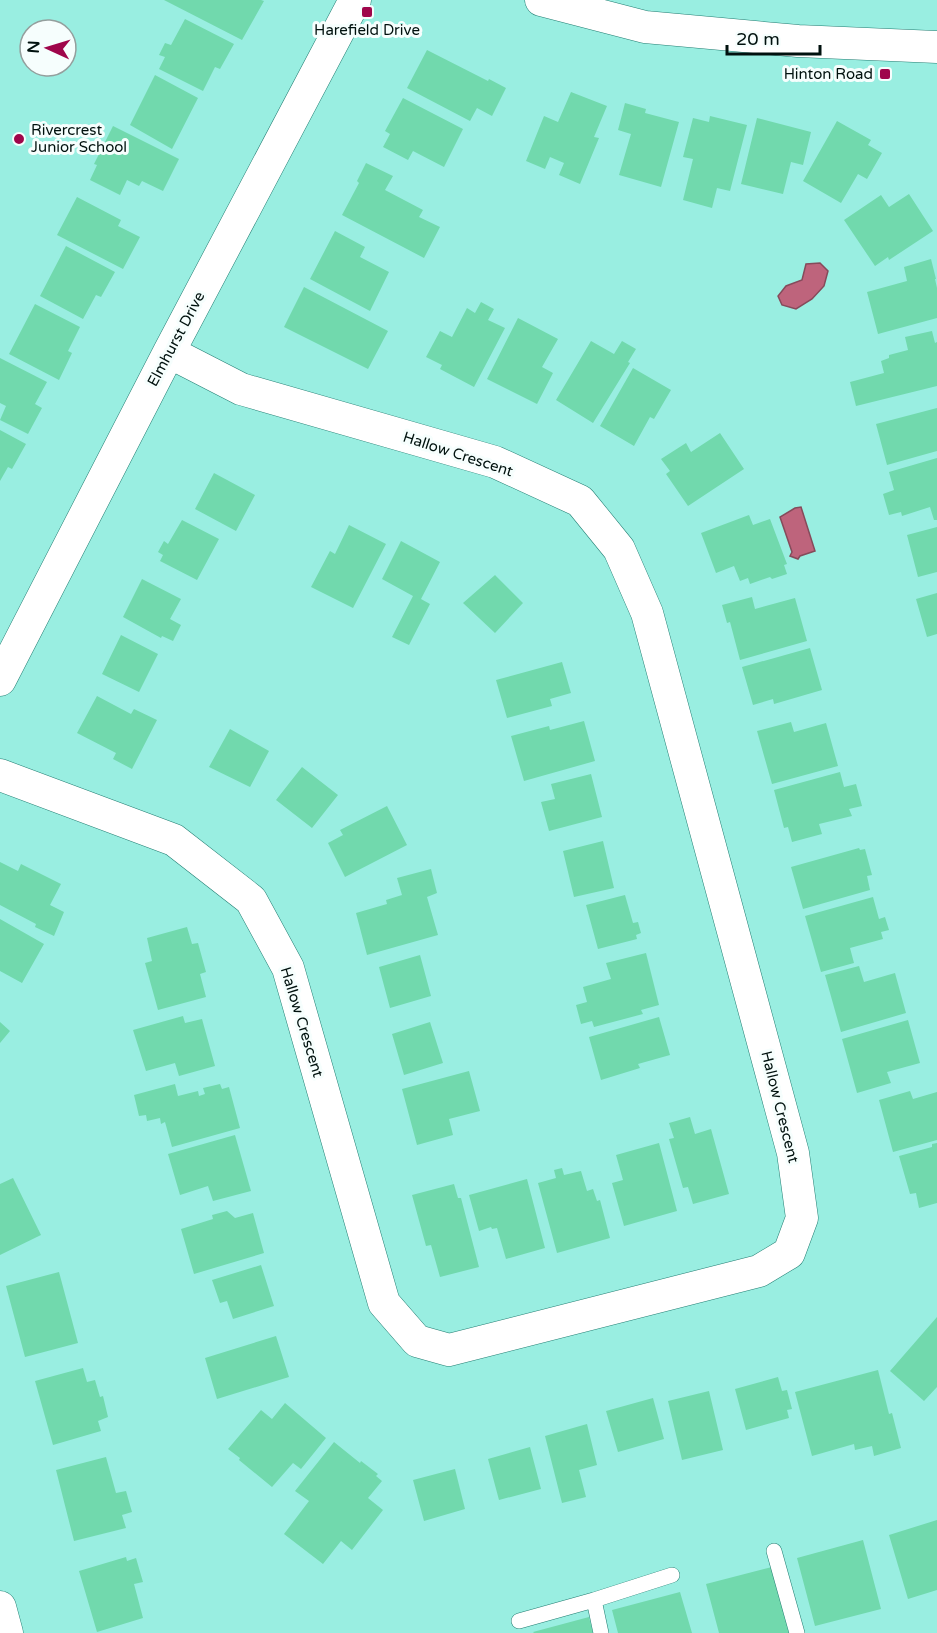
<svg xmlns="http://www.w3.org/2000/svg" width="937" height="1633" font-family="'Varela Round',sans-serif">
	<rect width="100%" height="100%" fill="#99eee1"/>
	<path fill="#be647c" stroke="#854b5b" stroke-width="1.5" d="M820,263L828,271L824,286L812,299L796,309L782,305L778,296L786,286L802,280L806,264Z
		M801,507L815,551L800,556L798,559L790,556L792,552L780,517L795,508Z"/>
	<path fill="#71d9ad" d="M164,0H261L264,1L242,40Z
		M185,19L234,44L220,69L215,67L203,91L159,69L165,57L159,55L165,43L171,45Z
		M427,50L488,81L489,79L506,88L492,116L477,108L470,121L407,88Z
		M155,75L198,98L172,149L130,125Z
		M571,92L607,106L594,137L599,138L580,184L559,175L564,163L550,157L545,169L526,161L544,116L558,122Z
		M403,98L463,129L444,167L413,151L408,160L383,147L390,134L385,131Z
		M625,103L646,109L645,113L679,122L661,187L619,175L631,134L618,130Z
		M710,116L747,125L730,191L717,188L712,208L683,200L693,159L683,157L693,118L709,122Z
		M757,118L811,132L803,165L791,162L783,194L741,184Z
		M837,121L871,140L868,145L882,153L867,179L858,174L841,203L803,181Z
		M113,126L179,159L163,191L142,181L139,186L127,180L120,195L90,180L97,165L94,164Z
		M366,163L393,176L385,190L423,210L419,217L440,227L424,258L342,215L359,183L357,181Z
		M909,194L933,231L889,260L888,257L875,266L844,220L881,195L889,207Z
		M77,197L121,220L118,226L140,237L123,269L57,235Z
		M335,231L365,247L360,257L389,272L370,311L310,279Z
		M66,246L115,272L101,297L96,295L83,319L40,296Z
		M931,259L936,279H935L937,288V318L878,334L867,292L907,281L904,267Z
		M304,287L388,331L368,369L284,327Z
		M481,302L494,309L488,320L505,328L474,387L440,369L442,365L426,357L440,331L452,337L467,308L475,313Z
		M35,304L80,327L68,351L72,353L59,380L9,354Z
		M518,318L558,339L542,367L553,373L537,404L487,379Z
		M932,331L935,343L937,342V386L856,406L850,382L884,373L881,361L889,358V355L908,350L905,337Z
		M591,341L614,354L622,341L636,349L628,362L630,363L593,423L556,400Z
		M0,358L47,382L35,404L42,408L28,434L0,420L6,406L0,403Z
		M633,368L671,390L654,419L650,417L634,446L600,426Z
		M937,408V451L887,465L876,424Z
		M0,430L26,444L12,469L8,467L0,481Z
		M720,433L744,469L688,506L666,474L670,471L661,459L686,443L691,452Z
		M937,458V520H934L930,507L902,516L901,512L889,515L883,494L894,490L889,472Z
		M214,473L255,495L236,531L195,509Z
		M749,515L753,525L770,519L787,564L784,565L787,574L772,579L770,577L750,584L748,578L740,581L734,566L716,573L701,533Z
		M182,520L219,539L197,580L160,561L163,555L158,552L164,541L168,544Z
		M349,525L386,544L353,608L311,587L330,551L335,554Z
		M937,527V572L918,577L907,535Z
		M401,541L440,562L421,599L430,604L409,645L392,637L413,596L382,579Z
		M495,575L523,603L495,633L463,603Z
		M142,579L181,599L170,619L181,625L173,641L162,636L161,638L123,617Z
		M937,593V634L927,637L916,599Z
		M752,597L755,609L795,598L807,641L740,660L730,622L727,623L722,605Z
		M121,635L158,654L139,692L102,674Z
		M810,648L822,690L774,704L773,699L753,705L742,667Z
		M562,662L571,693L550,699L552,706L507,718L496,680Z
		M97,696L131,714L134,709L157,720L132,769L113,759L116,753L77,733Z
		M584,721L595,761L524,781L511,736L549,726L550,730Z
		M791,722L794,732L826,723L838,766L772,784L757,731Z
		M230,729L269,751L250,787L209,767Z
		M302,767L338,795L312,828L276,800Z
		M840,772L844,787L856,784L862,806L849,809L852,816L819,824L822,834L792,842L788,827L784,828L774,790Z
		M591,774L602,817L549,831L541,802L555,799L551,784Z
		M387,806L407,845L345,877L328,843L343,835L340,830Z
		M603,841L614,888L574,897L563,851Z
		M859,848L860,850L865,849L872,875L867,876L870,890L803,909L791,867Z
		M0,862L18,871L21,864L61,884L50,905L64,912L54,936L35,927L36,924L0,905Z
		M431,869L437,893L427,897L438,935L367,955L356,913L387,904L386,900L402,895L397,878Z
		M625,895L633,923L638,922L641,933L636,935L637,939L598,949L586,905Z
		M873,897L879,919L885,917L889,930L881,932L883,939L850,948L854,963L821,972L805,916Z
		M0,919L44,944L22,983L0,971Z
		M187,927L192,944L198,943L206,972L200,974L206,997L158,1010L145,963L152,961L147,938Z
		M646,953L659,1005L641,1010L643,1014L594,1027L592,1021L581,1024L576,1005L587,1002L583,987L611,979L606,963Z
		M420,955L431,996L390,1008L379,967Z
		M859,966L864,982L895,973L906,1013L841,1032L825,975Z
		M183,1016L185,1023L202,1019L215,1066L179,1076L175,1063L146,1071L133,1030Z
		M659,1017L670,1055L638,1064L640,1068L601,1080L589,1037Z
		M908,1020L920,1063L887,1072L891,1083L857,1093L842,1039Z
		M0,1022L10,1031L0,1043Z
		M430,1022L443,1063L404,1075L392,1034Z
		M469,1071L480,1111L449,1119L453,1135L417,1145L402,1089Z
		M175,1084L178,1096L198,1091L199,1096L205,1094L203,1088L220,1084L222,1089L229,1087L240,1128L172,1147L165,1122L161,1124L160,1118L147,1121L146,1115L139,1116L134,1095Z
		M910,1091L913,1099L937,1092V1140L893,1152L879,1100Z
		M690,1117L695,1134L711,1129L729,1194L693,1204L688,1187L683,1188L669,1139L674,1138L669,1123Z
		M235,1135L251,1191L213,1201L208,1186L180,1195L168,1154Z
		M659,1143L677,1211L624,1226L612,1183L623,1180L616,1155Z
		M937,1143V1203L919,1208L916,1193L910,1194L899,1156L932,1147V1144Z
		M562,1168L564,1175L581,1171L587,1191L593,1189L597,1201L600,1200L610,1238L557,1253L538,1183L556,1178L554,1170Z
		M13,1178L41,1235L0,1255V1184Z
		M527,1179L545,1248L506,1259L497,1228L492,1229L491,1227L479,1231L469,1195Z
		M454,1184L458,1198H461L479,1267L440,1277L431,1245L426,1246L412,1195Z
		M227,1211L235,1218L253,1213L264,1253L194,1274L181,1229L213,1219L212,1215Z
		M261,1265L274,1306L233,1319L227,1301L220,1303L212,1280Z
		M59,1272L78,1343L25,1357L6,1286Z
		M937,1317V1387L924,1401L890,1371Z
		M276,1336L289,1377L217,1399L205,1358Z
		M83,1368L87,1382L95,1380L100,1397L103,1396L108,1417L98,1421L101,1431L53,1445L35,1381Z
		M878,1370L889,1414L892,1413L901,1448L874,1456L872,1446L855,1450L854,1444L812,1456L795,1392Z
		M778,1377L782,1391L787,1390L792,1409L787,1410L789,1418L746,1430L735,1389Z
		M709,1391L723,1450L682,1460L668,1401Z
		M653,1398L664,1439L618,1452L606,1411Z
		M285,1403L326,1438L301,1469L293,1463L272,1487L239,1460L240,1458L228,1449L261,1410L272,1419Z
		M587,1424L597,1465L579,1470L586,1497L562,1503L545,1436Z
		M334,1442L360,1463L361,1461L378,1474L376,1476L382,1481L368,1498L383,1510L352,1550L341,1541L323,1564L284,1534L309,1501L295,1491Z
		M530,1447L541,1489L499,1500L488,1459Z
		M106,1457L116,1493L126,1491L132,1512L122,1515L126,1528L74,1541L56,1470Z
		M455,1469L465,1509L424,1521L413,1480Z
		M937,1520V1590L908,1599L889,1535Z
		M863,1540L881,1609L815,1626L797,1558Z
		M126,1557L127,1561L136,1558L143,1582L134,1584L143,1618L97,1632L79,1571Z
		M772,1567L789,1633H719L706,1584Z
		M680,1592L692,1633H618L612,1610Z
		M589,1617L593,1633H534L533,1632Z"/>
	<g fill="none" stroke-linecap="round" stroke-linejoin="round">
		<g stroke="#237e73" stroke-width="16">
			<path id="service" d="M774,1551L797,1633
				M519,1621L594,1600
				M601,1633L594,1600L672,1575"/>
		</g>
		<g stroke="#237e73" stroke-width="33">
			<path id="minor" d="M541,0L645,27L798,41L937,47
				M0,680L169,352L355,0
				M0,775L174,840L251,900L288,968L384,1303L417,1341L449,1350L759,1271L789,1253L802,1218L793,1153L647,613L619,549L580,501L495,462L241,389L169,352
				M0,1607L7,1633"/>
		</g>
		<use href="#service" stroke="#fff" stroke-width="15"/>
		<use href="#minor" stroke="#fff" stroke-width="32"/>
	</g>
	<g fill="#9f064b" stroke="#f6fefd" stroke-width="2">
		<rect x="361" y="6" width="12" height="12" rx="3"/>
		<rect x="879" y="68" width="12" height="12" rx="3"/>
		<circle cx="19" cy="139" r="6"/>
	</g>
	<g text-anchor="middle" stroke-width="6" stroke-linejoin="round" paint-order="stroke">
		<g font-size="15" fill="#00110e" stroke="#f6fefd">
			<text x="367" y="35">Harefield Drive</text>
			<text x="873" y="79" text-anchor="end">Hinton Road</text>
			<text x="31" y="135" text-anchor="start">Rivercrest<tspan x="31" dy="17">Junior School</tspan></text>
		</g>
		<g font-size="15" fill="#00110e" stroke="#f6fefd">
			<text transform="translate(176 339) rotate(-62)" y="5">Elmhurst Drive</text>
			<text transform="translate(458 454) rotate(18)" y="5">Hallow Crescent</text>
			<text transform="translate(302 1022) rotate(73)" y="5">Hallow Crescent</text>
			<text transform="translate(780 1107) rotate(76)" y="5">Hallow Crescent</text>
		</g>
	</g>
	<g transform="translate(48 48) rotate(274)"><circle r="28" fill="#f6fefd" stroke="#949f9d" stroke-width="1.5"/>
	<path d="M0-4.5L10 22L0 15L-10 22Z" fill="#9f064b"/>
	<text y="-9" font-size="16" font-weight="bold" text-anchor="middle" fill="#00110e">N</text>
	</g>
	<path d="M727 45v9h93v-9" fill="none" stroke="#00110e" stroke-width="3"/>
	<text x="736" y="45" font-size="18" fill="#00110e" stroke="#f6fefd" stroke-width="4.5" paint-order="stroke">20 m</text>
</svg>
